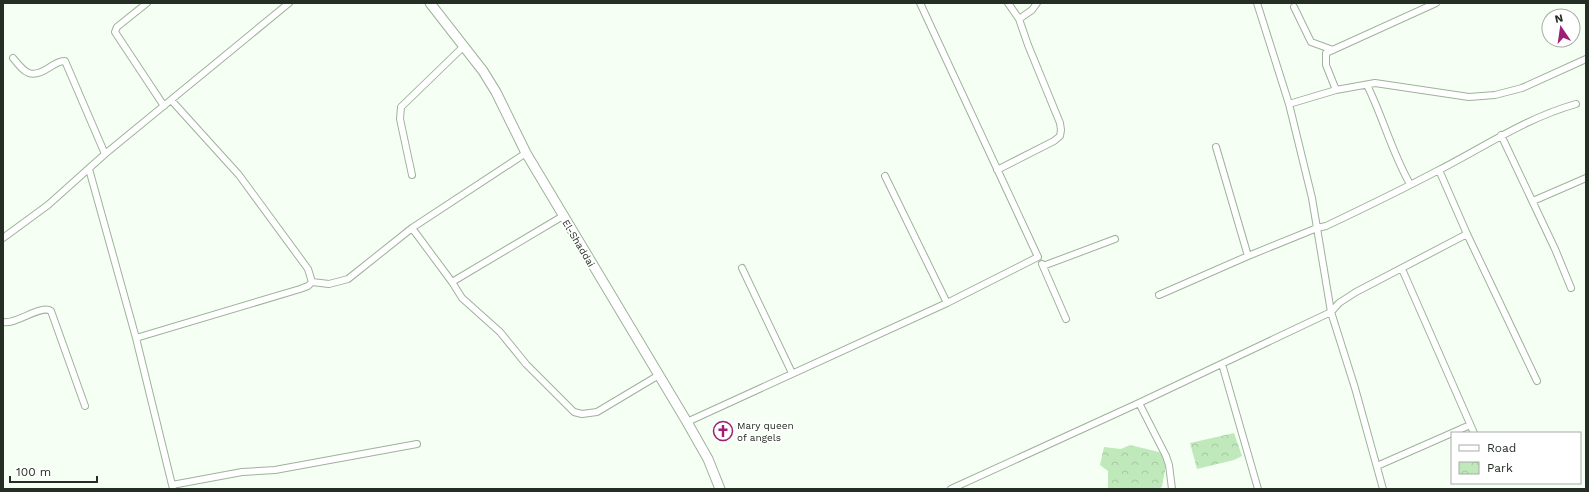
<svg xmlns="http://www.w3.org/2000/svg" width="1589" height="492" font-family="'Work Sans',sans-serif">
	<defs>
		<pattern id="park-crowns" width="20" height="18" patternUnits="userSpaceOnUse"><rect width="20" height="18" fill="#c0e9bb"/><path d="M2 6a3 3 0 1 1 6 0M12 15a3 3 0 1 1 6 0" fill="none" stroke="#a5c8a1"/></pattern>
	</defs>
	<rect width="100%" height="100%" fill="#f6fff4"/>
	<path fill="url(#park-crowns)" d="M1234,433L1242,456L1234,460L1197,469L1190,443Z
		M1130,445L1159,452L1167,459L1162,487L1158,489H1108V471L1100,465L1104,447L1121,449Z"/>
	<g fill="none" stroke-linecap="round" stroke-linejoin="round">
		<g stroke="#9db39a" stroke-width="8">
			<path id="street" d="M147,3L117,27L115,32L164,106
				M1257,3L1289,104L1336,90L1326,65V53L1436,3
				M1294,7L1311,42L1333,50
				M1019,19L1032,10L1037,3
				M13,58C25,73 31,80 50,67C55,64 59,61 65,61L105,154
				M1367,85C1383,117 1392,153 1410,184
				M1336,90L1375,83L1469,97L1495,95L1522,88L1586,59
				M1289,104L1312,198L1317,228L1326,226C1364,208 1401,190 1439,170C1484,147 1526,118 1576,104
				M1501,135L1555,249L1571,288
				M1216,147L1248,256L1317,228L1331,312L1339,303L1356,292L1467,234L1439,170
				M526,153L412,228L452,282L462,298L500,332L526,364L574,412L582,414L597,412L659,375
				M89,169L136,338L173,489
				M997,170L1054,141L1060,136L1061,130L1060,123L1028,45L1019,19L1008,3
				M412,175L400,119L401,107L464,46
				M885,176L947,303
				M1533,201L1586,178
				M1467,234L1537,381
				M3,238L48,205L105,154L289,3
				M1042,264L1066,319
				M1043,266L1115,239
				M742,268L792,373
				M1402,269L1474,433
				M312,282L329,284L348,279L412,228
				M452,282L563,216
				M1159,295L1248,256
				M3,322C16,325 41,304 51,311L85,406
				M136,338L300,289L308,286L312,282L308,269L239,175L172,101
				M1222,364L1258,489
				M1139,403L1166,456L1169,465L1172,489
				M687,422L947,303L1038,257L920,3
				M1452,433L1470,425
				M1377,466L1452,433
				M172,485L242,472L275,470L417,444
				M951,489L1139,403L1331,312L1355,388L1383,489"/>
		</g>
		<g stroke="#9db39a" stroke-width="11">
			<path id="secondary" d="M430,3L483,71L496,92L526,153L687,422L708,459L720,489"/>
		</g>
		<use href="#street" stroke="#fff" stroke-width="6"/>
		<use href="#secondary" stroke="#fff" stroke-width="9"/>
	</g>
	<defs>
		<g id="church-ring" transform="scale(1)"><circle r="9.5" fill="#fff" stroke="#9e1f73" stroke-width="1.5"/><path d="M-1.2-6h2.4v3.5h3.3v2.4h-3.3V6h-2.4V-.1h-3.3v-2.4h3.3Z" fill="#9e1f73"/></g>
	</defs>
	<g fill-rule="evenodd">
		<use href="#church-ring" x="723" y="431"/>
	</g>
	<g text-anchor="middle" stroke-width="3.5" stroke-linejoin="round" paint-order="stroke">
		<g font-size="10" fill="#252e24" stroke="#fff">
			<text transform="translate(579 243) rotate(59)" y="4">El-Shaddai</text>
		</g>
		<g font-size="10" fill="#252e24" stroke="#fff" text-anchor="start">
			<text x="737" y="429">Mary queen<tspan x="737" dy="12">of angels</tspan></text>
		</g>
	</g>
	<rect width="1589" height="492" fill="none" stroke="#252e24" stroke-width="8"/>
	<rect x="1451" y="432" width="130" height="52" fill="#ffffff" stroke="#a8aba7"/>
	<rect x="1459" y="445" width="20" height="6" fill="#ffffff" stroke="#a8aba7"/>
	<text x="1487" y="452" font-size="12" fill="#252e24">Road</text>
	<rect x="1459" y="462" width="20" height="12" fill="url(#park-crowns)" stroke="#a8aba7"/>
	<text x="1487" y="472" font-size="12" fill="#252e24">Park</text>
	<g transform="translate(1561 28) rotate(347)"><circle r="19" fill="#ffffff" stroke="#a8aba7"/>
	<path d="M0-3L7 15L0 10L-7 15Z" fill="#9e1f73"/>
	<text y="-6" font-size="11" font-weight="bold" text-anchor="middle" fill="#252e24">N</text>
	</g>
	<path d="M10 476v6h87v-6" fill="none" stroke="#252e24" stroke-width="2"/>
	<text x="16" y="476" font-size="12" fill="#252e24" stroke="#ffffff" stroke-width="3" paint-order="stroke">100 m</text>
</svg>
